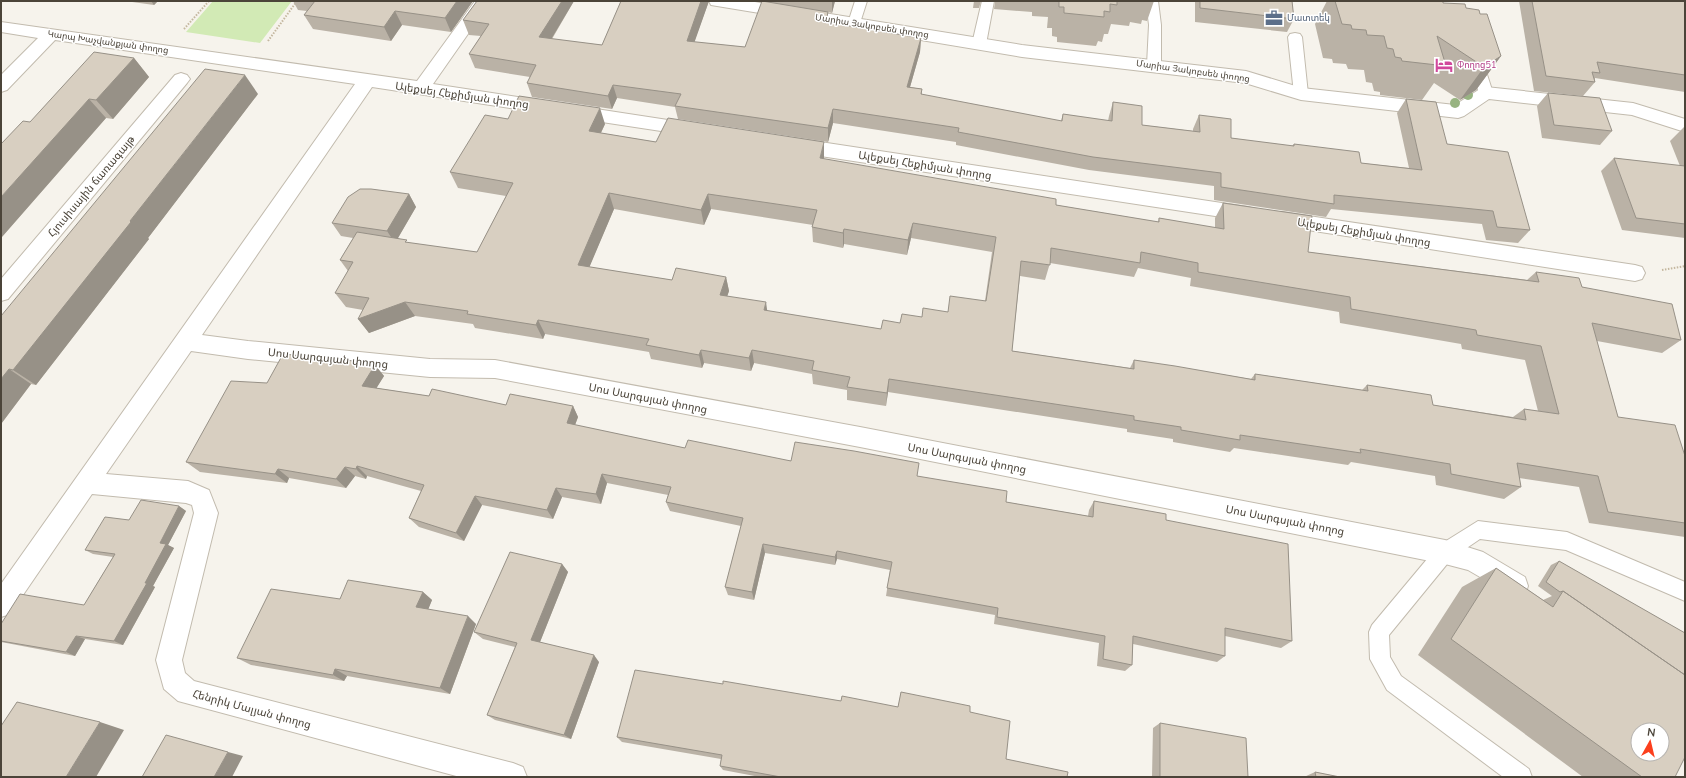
<svg xmlns="http://www.w3.org/2000/svg" width="1686" height="778" font-family="'Nunito Sans','Noto Sans Armenian',sans-serif">
	<rect width="100%" height="100%" fill="#f6f3ec"/>
	<path fill="#d2eab5" d="M213,1H292L260,43L186,32Z"/>
	<g fill="none" stroke-linecap="round" stroke-linejoin="round">
		<g stroke="#c2bbae" stroke-width="2">
			<path id="lane" d="M855,1H867L860,23L859,26H849L848,23Z
				M982,1H994L986,44L984,47H974L972,44Z
				M1146,1H1158L1161,25V65L1159,68H1149L1147,65L1149,25Z
				M1295,33L1300,34L1302,37L1308,94L1306,97H1296L1294,94L1288,37L1290,34Z
				M1475,55L1480,56L1482,59L1493,93L1491,96H1481L1479,93L1468,59L1470,56Z
				M1478,521L1567,532L1685,582V601L1566,550L1480,539L1452,558L1389,635L1390,657L1401,676L1529,769L1532,777H1503L1387,690L1370,659L1369,632L1372,625L1438,546Z"/>
		</g>
		<g stroke="#c2bbae" stroke-width="2">
			<path id="street" d="M475,1H491L433,84L694,124L700,125L703,130L700,135L694,136L372,87L202,335L248,341L430,359L495,360L860,427L1445,540L1483,552L1525,577L1528,586L1525,595L1516,598L1468,570L1445,564L860,447L495,378L430,377L248,359L191,351L106,474L188,481L209,490L218,513L182,660L185,673L194,681L513,763L523,767L527,777H460L178,701L164,689L156,660L194,513L192,505L186,503L92,494L10,614L1,617V584L355,84L55,40L7,90L1,92V75L38,38L1,32V22L417,81Z
				M709,1H749L1022,45L1246,71L1302,88L1455,105L1480,89L1486,87L1633,103L1685,119V132L1632,115L1489,99L1464,116L1458,118L1301,100L1245,83L1022,57L717,6L711,5Z
				M181,73L187,75L190,79L187,83L8,299L1,301V279L175,75Z
				M794,138L1248,207L1255,209L1258,214L1255,219L1248,221L794,152L787,150L785,145L787,140Z
				M1282,212L1635,265L1642,267L1645,273L1642,279L1635,281L1282,226L1275,224L1272,219L1275,214Z"/>
		</g>
		<path stroke="#c4b79f" stroke-width="2" stroke-dasharray="1.5 1.5" stroke-linecap="butt" d="M184,29L209,1
			M268,41L297,1
			M1662,270L1685,266"/>
		<use href="#lane" fill="#fff" fill-rule="evenodd"/>
		<use href="#street" fill="#fff" fill-rule="evenodd"/>
	</g>
	<g fill="#97b381">
		<circle cx="1468" cy="95" r="5"/>
		<circle cx="1455" cy="103" r="5"/>
	</g>
	<path fill="#bab2a6" fill-rule="evenodd" d="M125,1H158L154,5Z
		M293,1H473L451,32L402,25L391,41L313,29L304,15L307,11L298,10Z
		M477,1H574L552,39L602,45L621,1H709L694,42L745,47L767,1H835L832,13L828,12V22L921,38L920,52L910,87L922,89V95L1061,121L1063,114L1108,121L1109,116L1113,102L1142,125L1193,131V129L1199,115L1231,138L1292,146L1294,144L1361,163L1409,168L1397,113L1406,99L1447,144L1530,230L1518,243L1486,240L1482,224L1331,209L1326,217L1214,200V186L1089,170L956,145V142L833,123L828,142L678,119L675,107L617,98L612,109L532,97L527,83L530,77L475,68L469,54L481,36L469,35L463,20Z
		M974,1H981L979,8H973Z
		M995,1H1154L1147,21L1142,20L1141,24L1130,22L1129,26L1111,24L1108,34H1104L1102,42L1098,41L1096,46L1057,42V37L1052,36V28H1047L1048,17L1032,16V12L994,9Z
		M1195,1H1292L1294,19L1287,32L1195,22Z
		M1327,1H1443V3L1466,8L1480,14L1501,56L1476,90L1460,100L1434,83L1422,100L1380,95V92L1374,91L1372,83L1366,82L1364,70L1348,69L1346,64L1333,63L1332,59L1323,58L1315,24Z
		M1519,1H1685V92L1595,78V82L1583,96L1534,91Z
		M134,58L149,77L113,119L106,118L1,238L30,122Z
		M1548,93L1612,131L1600,145L1542,138L1537,106Z
		M258,94L148,238L149,239L36,385L31,384L1,424V316Z
		M508,119L605,124L601,133L656,142L824,159L1056,205L1158,222L1159,218L1215,228V218L1223,203L1308,252L1527,280L1536,272L1582,287L1681,340L1662,353L1597,341L1618,417L1685,456V537L1589,523L1579,487L1519,478L1521,487L1504,499L1436,485L1435,476L1351,462L1348,465L1234,448L1230,452L1173,442V439L1127,432V429L888,392L886,406L847,400V390L813,384L812,374L754,363L751,371L704,363L702,368L651,359L649,352L545,334L543,339L475,328L473,324L415,316L369,333L358,319L363,310L346,307L335,293L348,271L340,260L353,238L341,236L332,223L409,194L416,207L398,238L409,243L477,252L506,196L458,188L450,172ZM614,209L704,225L711,209L813,225L812,227L813,242L843,248L844,244L907,255L911,238L992,252L985,301L947,312L922,317L881,329L767,311L727,296L729,291L726,277L672,280L589,267ZM1050,263L1134,277L1138,268L1191,278L1190,286L1339,312L1340,323L1461,344L1462,349L1525,360L1538,411L1524,409L1513,417L1433,405L1367,385L1362,390L1255,374L1251,379L1134,360L1130,368L1012,351L1020,276L1045,280Z
		M1684,127L1685,128V238L1622,230L1601,171L1614,158L1680,166L1670,141Z
		M375,365L384,376L376,388L429,396L506,405L573,406L578,417L575,425L685,448L917,476L1006,502L1088,516L1089,510L1094,501L1166,520L1292,641L1281,648L1225,636V656L1217,662L1133,644L1132,665L1125,671L1097,666L1099,643L994,624L995,615L886,596L890,570L837,559L835,565L765,553L754,600L728,595L725,587L741,526L670,511L666,502L668,495L607,483L601,504L562,497L553,519L482,505L464,541L419,527L409,518L421,491L367,476L366,479L355,476L346,488L289,478L287,483L200,472L186,462L267,383Z
		M179,506L186,511L168,545L174,548L153,586L155,587L123,645L85,639L75,656L1,642V624L84,605L113,557L93,554L85,550Z
		M1559,561L1675,777H1583L1418,655L1462,587L1496,568L1543,600L1552,596L1538,586L1551,565Z
		M562,564L568,572L540,642L599,662L571,739L495,720L487,715L515,647L483,639L474,632Z
		M423,592L432,600L428,609L476,624L450,694L347,676L344,681L251,665L237,658L340,599Z
		M723,684L841,701L898,707L901,692L970,712L1006,759L1067,777H760L723,770L720,766L721,759L622,742L617,737Z
		M1160,723L1248,777H1152L1153,728Z
		M1315,772L1340,777H1304Z"/>
	<path fill="#979187" d="M151,1H158L154,5Z
		M457,1H473L451,32L445,18Z
		M562,1H574L544,51L539,37Z
		M701,1H709L690,55L687,41Z
		M832,1H835L832,13Z
		M395,11L402,25L391,41L384,27Z
		M828,12V26L826,22Z
		M921,38L920,52L906,101L907,87Z
		M1501,56L1476,90L1460,100L1484,67Z
		M134,58L149,77L113,119L96,100Z
		M245,75L258,94L148,238L149,239L36,385L13,370Z
		M613,85L617,98L612,109L608,96Z
		M89,99L106,118L1,238V197Z
		M600,108L605,124L594,147L589,131Z
		M833,109V123L828,142V128Z
		M824,142V158L820,174V158Z
		M609,193L614,209L584,280L578,265Z
		M409,194L416,207L395,243L387,231Z
		M708,194L711,209L704,225L701,210Z
		M913,223L911,238L907,255L908,240Z
		M844,229V244L843,248V233Z
		M726,277L729,291L723,309L720,295Z
		M405,302L415,316L369,333L358,319Z
		M766,302L768,316L764,310Z
		M538,320L545,334L543,339L536,325Z
		M701,350L704,363L702,368L699,355Z
		M752,350L754,363L751,371L749,358Z
		M375,365L384,376L371,397L362,386Z
		M9,369L31,384L1,424V379Z
		M889,379L888,392L886,406L887,393Z
		M573,406L578,417L572,433L567,423Z
		M357,466L367,476L366,479L356,469Z
		M345,467L355,476L346,488L336,479Z
		M278,469L289,478L287,483L275,474Z
		M602,474L607,483L601,504L596,494Z
		M556,488L562,497L553,519L547,510Z
		M475,496L482,505L464,541L456,533Z
		M179,506L186,511L168,545L174,548L153,586L155,587L123,645L114,641L145,583L160,543Z
		M763,544L765,553L754,600L752,592Z
		M837,551V559L835,565V557Z
		M562,564L568,572L538,647L531,640Z
		M423,592L432,600L426,615L416,607Z
		M468,616L476,624L450,694L440,688Z
		M76,636L85,639L75,656L66,652Z
		M594,655L599,662L571,739L564,735Z
		M335,669L347,676L344,681L333,675Z
		M100,722L124,730L96,777H66Z
		M228,752L243,756L232,777H214Z"/>
	<path fill="#d8cfc1" stroke="#979187" fill-rule="evenodd" d="M315,1H457L445,18L395,11L384,27L304,15Z
		M477,1H562L539,37L602,45L621,1H701L687,41L745,47L762,1L828,12L826,22L921,38L907,87L922,89L921,94L1062,121L1063,114L1112,121L1113,102L1142,106V125L1200,132L1199,115L1231,119V138L1294,146V144L1359,152L1361,163L1422,170L1406,99L1436,102L1447,144L1508,152L1530,230L1497,227L1493,211L1334,195V204L1221,187V173L1093,157L958,132L959,128L833,109L828,128L675,106L681,94L613,85L608,96L527,83L536,65L469,54L489,24L463,20Z
		M1059,1H1117V5L1110,4V12L1104,11V17L1064,13V7H1059Z
		M1200,1H1292L1294,19L1200,8Z
		M1335,1H1443V3L1465,4L1466,8L1479,10L1480,14H1487L1501,56L1484,67L1437,36L1446,66L1402,61L1401,58L1395,57L1393,49L1387,48L1384,36L1367,35L1366,30L1352,29L1351,25L1342,24Z
		M1532,1H1685V75L1597,62L1600,73L1592,72L1595,82L1546,76Z
		M94,52L134,58L96,100L89,99L1,197V144L23,121L30,122Z
		M205,69L245,75L130,221L131,222L13,370L9,369L1,379V316Z
		M1548,93L1600,98L1612,131L1554,125Z
		M519,96L600,108L589,131L656,142L668,118L824,142L820,158L1056,199V205L1159,222V218L1224,229L1223,203L1312,216L1308,252L1539,282L1536,272L1579,278L1582,287L1672,304L1681,340L1592,323L1618,417L1675,425L1685,456V523L1608,512L1598,476L1517,463L1521,487L1451,474L1450,464L1360,449L1361,453L1240,435V440L1181,430V427L1134,420V416L889,379L887,393L847,387L850,377L812,370L814,361L752,350L749,358L701,350L699,355L646,345L649,339L538,320L536,325L467,314L468,311L405,302L358,319L369,298L335,293L353,262L340,260L357,232L407,240L405,242L477,252L513,183L450,172L485,115L508,119ZM609,193L701,210L708,194L817,210L812,227L843,233L844,229L908,240L913,223L996,237L986,301L950,296L948,312L923,308L922,317L902,314L900,323L883,320L881,329L764,310L766,302L720,295L726,277L676,268L672,280L578,265ZM1051,248L1140,263L1141,252L1198,263V272L1350,297L1351,309L1476,330L1477,335L1541,346L1559,414L1524,409L1526,420L1433,405L1431,395L1367,385L1368,391L1255,374V380L1175,366L1134,360V369L1012,351L1021,261L1050,265Z
		M1614,158L1685,166V224L1636,218Z
		M360,189H371L409,194L387,231L332,223L348,197Z
		M283,354L354,361L375,365L362,386L429,396L432,389L506,405L510,394L573,406L567,423L685,448L688,440L791,461L795,442L854,451L919,463L917,476L1007,491L1006,502L1093,517L1094,501L1166,514V520L1288,544L1292,641L1225,628V656L1133,636L1132,665L1103,659L1105,636L997,617L998,608L887,588L892,562L837,551L835,557L763,544L752,592L725,587L743,518L666,502L671,487L602,474L596,494L556,488L547,510L475,496L456,533L409,518L424,485L357,466L356,469L345,467L336,479L278,469L275,474L186,462L231,381L267,383Z
		M141,500L179,506L160,543L166,544L145,583H147L114,641L76,636L66,652L1,641V624L20,594L84,605L115,554L85,550L105,517L129,520Z
		M510,552L562,564L531,640L594,655L564,735L487,715L517,643L474,632Z
		M1559,561L1685,633V675L1563,591L1560,592L1546,582Z
		M1496,568L1553,607L1563,591L1685,675V757L1675,777H1642L1451,639ZM1638,730H1662V754H1638Z
		M348,580L423,592L416,607L468,616L440,688L335,669L333,675L237,658L271,589L340,599Z
		M635,670L723,684V681L841,701L842,696L898,707L901,692L970,706V712L1010,721L1006,759L1068,772L1067,777H781L720,766L722,755L617,737Z
		M17,702L100,722L66,777H1V726Z
		M1160,723L1246,738L1248,777H1160Z
		M166,735L228,752L214,777H142Z
		M1315,772L1340,777H1316Z"/>
	<defs>
		<g id="office-bare" transform="scale(1.38)"><path d="M-6-3h4V-5.5h4V-3h4V5H-6ZM-1-4.5V-3h2v-1.5ZM-6 0V1H6V0Z" fill="#5c6f8a" stroke="#fff" stroke-width="2.5" paint-order="stroke"/></g>
		<g id="hotel-bare" transform="scale(1.38)"><path d="M-6-4.5h1.5V1H6V5H4.5V3h-9V5H-6ZM-4 0a1.8 1.8 0 1 1 3.6 0ZM.5 0V-2.5h3Q6-2.5 6 0Z" fill="#d1479c" stroke="#fff" stroke-width="2.5" paint-order="stroke"/></g>
	</defs>
	<g fill-rule="evenodd">
		<use href="#office-bare" x="1274" y="18"/>
		<use href="#hotel-bare" x="1444" y="65"/>
	</g>
	<g text-anchor="middle" stroke-width="3" stroke-linejoin="round" paint-order="stroke">
		<g font-size="9" fill="#4e5e75" stroke="#fff" text-anchor="start">
			<text x="1287" y="21">Մատտեկ</text>
		</g>
		<g font-size="9" fill="#4b4439" stroke="#fff">
			<text transform="translate(872 26) rotate(9)" y="3">Մարիա Յակոբսեն փողոց</text>
			<text transform="translate(108 42) rotate(8)" y="3">Կարպ Խաչվանքյան փողոց</text>
			<text transform="translate(1193 71) rotate(8)" y="3">Մարիա Յակոբսեն փողոց</text>
		</g>
		<g font-size="9" fill="#b23c85" stroke="#fff" text-anchor="start">
			<text x="1457" y="68">Փողոց51</text>
		</g>
		<g font-size="11" fill="#4b4439" stroke="#fff">
			<text transform="translate(462 95) rotate(8)" y="4">Ալեքսեյ Հեքիմյան փողոց</text>
			<text transform="translate(925 165) rotate(9)" y="4">Ալեքսեյ Հեքիմյան փողոց</text>
			<text transform="translate(91 186) rotate(-50)" y="4">Հյուսիսային ճառագայթ</text>
			<text transform="translate(1364 232) rotate(9)" y="4">Ալեքսեյ Հեքիմյան փողոց</text>
			<text transform="translate(328 358) rotate(6)" y="4">Սոս Սարգսյան փողոց</text>
			<text transform="translate(648 398) rotate(11)" y="4">Սոս Սարգսյան փողոց</text>
			<text transform="translate(967 458) rotate(11)" y="4">Սոս Սարգսյան փողոց</text>
			<text transform="translate(1285 520) rotate(11)" y="4">Սոս Սարգսյան փողոց</text>
			<text transform="translate(252 709) rotate(15)" y="4">Հենրիկ Մալյան փողոց</text>
		</g>
	</g>
	<rect width="1686" height="778" fill="none" stroke="#4b4439" stroke-width="4"/>
	<g transform="translate(1650 742) rotate(8)"><circle r="19" fill="#ffffff" stroke="#b7b4b0"/>
	<path d="M0-3L7 15L0 10L-7 15Z" fill="#fc3f1d"/>
	<text y="-6" font-size="11" font-weight="bold" text-anchor="middle" fill="#4b4439">N</text>
	</g>
</svg>
